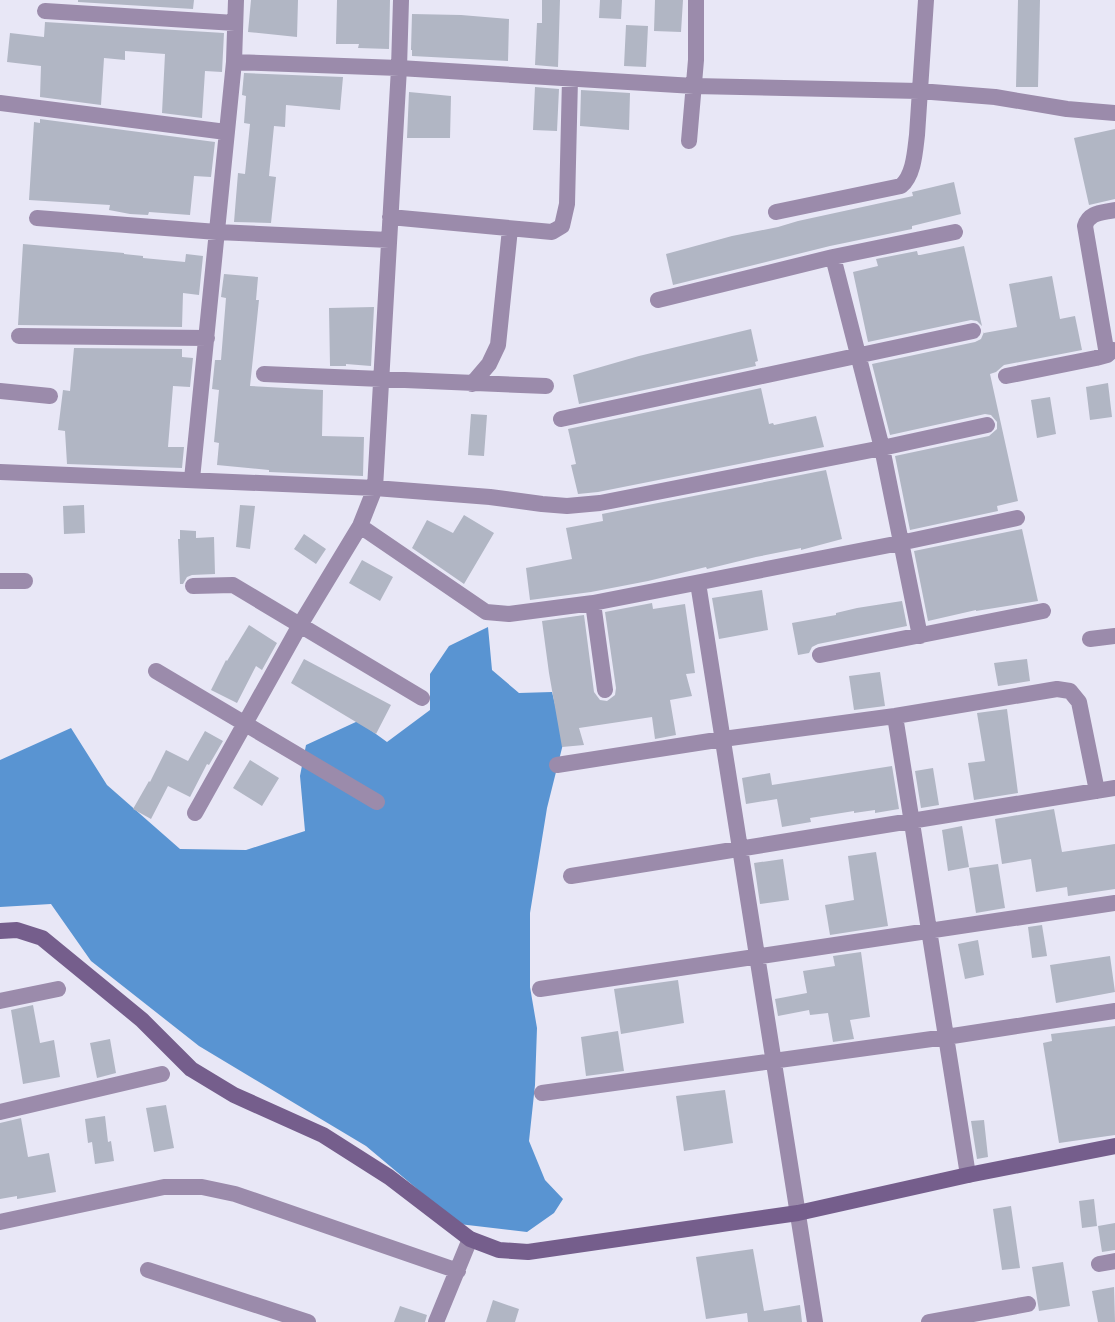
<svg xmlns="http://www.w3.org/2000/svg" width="1115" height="1322" font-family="Poppins,sans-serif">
	<rect width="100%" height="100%" fill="#e8e7f6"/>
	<path fill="#5994d2" d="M488,627L492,670L519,693L552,692L564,740L547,808L530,913V987L537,1028L535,1085L529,1141L545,1180L563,1199L554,1213L527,1232L459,1224L366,1146L199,1046L91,961L51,904L0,907V760L71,728L107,785L180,849L246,850L305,831L300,776L306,745L358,721L387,742L430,710V674L449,646Z"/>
	<path fill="#b1b6c4" d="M78,0H194L193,9L78,2Z
		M251,0H298L297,37L248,32Z
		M337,0H390L389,49L358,48L359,44H336Z
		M542,0H560L558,67L535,65L537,23H542Z
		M600,0H622L621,19L599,18Z
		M655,0H683L681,32L654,31Z
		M1018,0H1040L1038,87H1016Z
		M412,14L461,15L509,19L508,61L412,56V50H411Z
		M45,22L224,33L222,72L205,71L202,118L162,113L165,54L125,51V60L104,58L101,105L40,97L41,66L7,62L10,33L44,37Z
		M626,25L648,26L646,67L624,66Z
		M244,73L343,77L340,110L286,105L285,127L274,126L269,176L276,177L271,223L234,222L238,173L245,174L250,124L244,123L246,96L242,95Z
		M535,87L559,89L557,131L533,130Z
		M581,90L630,93L629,130L580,126Z
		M409,92L451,96L450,138H407Z
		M40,119L215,142L211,177L194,176L190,215L149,212L148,215L130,214L109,210L110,205L29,200L34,122L40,123Z
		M1115,129V199L1089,205L1074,138Z
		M954,182L961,214L912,226V229L830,246L673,285L666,254L732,236L778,227L798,221L913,196L912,192Z
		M23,244L124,253V254L143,256V258L185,262L186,254L203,256L199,295L183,293L182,327L18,325Z
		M964,246L982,326L977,321L971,320L868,342L853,272L878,266L876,259L917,251L918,255H920Z
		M224,274L258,277L256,300H259L250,386L323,390L322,436L364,437L363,476L269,472V470L217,465L219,443L214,442L219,390L212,389L215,360H221L226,298L221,297Z
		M1052,276L1060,319L1075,316L1082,350L1004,365L996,372L990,374L1018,501L997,506L998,511L910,530L895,456L989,436L997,429V422L991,415L985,414L890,435L872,364L975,342L981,339L984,332V333L1017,327L1009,284Z
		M374,307L371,366L346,364V366H330L329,308Z
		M751,329L758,361L755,362L756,366L579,404L573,375L639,356Z
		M74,348L182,349V357L193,358L190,387L173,386L168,447H184L182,468L67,464L65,431L58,430L63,390L70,391Z
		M1108,383L1112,417L1090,420L1086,387Z
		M761,388L769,424L773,423L774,425L816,416L824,447L598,492L578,494L571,465L576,464L568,429Z
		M1050,397L1056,434L1037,438L1031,400Z
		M471,414L487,415L484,456L468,455Z
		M826,470L842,539L801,550V548L756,557L707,569L706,567L648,581L591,592L530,600L526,568L572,559L566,528L603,521L602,514Z
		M84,505L85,533L64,534L63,506Z
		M240,505L255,506L250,549L236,547Z
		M464,515L494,533L464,584L412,548L427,520L453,533Z
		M1022,529L1038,601L976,611V610L928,621L914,551Z
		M180,530L196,531V538L214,537L215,574L192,575L187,577L183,584H180L178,539H180Z
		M304,534L326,549L316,564L294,549Z
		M362,560L393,577L380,601L349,583Z
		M762,590L768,630L719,639L712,598Z
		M902,601L907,626L818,644L812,647L809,653L798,655L792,623L836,615V613L857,608Z
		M652,603L653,609L685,604L695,673L686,674L692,696L670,700L676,735L655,739L652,717L579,728L584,745L562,747L549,673L542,621L584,615L594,692L600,700L607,701L615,695L616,688L605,612Z
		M249,625L277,643L262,670L256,666L237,703L211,690L226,660L227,661Z
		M304,659L391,705L376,734L291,683Z
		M1027,659L1030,681L998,686L994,663Z
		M880,672L885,706L854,710L849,676Z
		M1007,709L1018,793L974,800L968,763L985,761L977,713Z
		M205,731L223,741L209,765L207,764L190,797L168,786L151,819L133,809L149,781L150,782L166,750L188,761Z
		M250,760L279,778L262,806L233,788Z
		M892,766L899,809L875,813V810L854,813V811L810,818L811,822L782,827L777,799L746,804L742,778L770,773L772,785Z
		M933,768L939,805L921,808L915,771Z
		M1054,809L1062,852L1115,844V889L1068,896L1067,887L1036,892L1031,859L1002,864L995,819Z
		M962,826L969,867L948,871L942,830Z
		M876,852L888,926L830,935L825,905L854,900L848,856Z
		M783,859L789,900L760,904L754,863Z
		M998,864L1005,908L976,913L969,868Z
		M1042,925L1047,956L1032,958L1028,927Z
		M978,940L984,975L965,979L958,944Z
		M861,952L870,1017L850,1020L854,1039L833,1042L828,1013L810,1015L809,1010L778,1016L775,999L807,993L803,971L835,966L833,956Z
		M1110,956L1115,992L1056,1003L1050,965Z
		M678,980L684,1023L621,1034L614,989Z
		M33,1005L40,1043L54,1040L60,1077L23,1084L11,1010Z
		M1115,1026V1135L1059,1143L1043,1043L1052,1041L1051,1034Z
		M618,1031L624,1071L586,1076L581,1037Z
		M110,1039L116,1073L97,1078L90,1043Z
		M725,1090L733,1143L684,1151L676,1096Z
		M166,1105L174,1148L154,1152L146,1108Z
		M105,1116L108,1142L111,1141L114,1161L95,1164L92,1142L88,1143L85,1119Z
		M21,1118L28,1157L49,1153L56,1192L17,1199V1196L0,1199V1123Z
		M984,1120L988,1157L977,1159L971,1121Z
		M1094,1199L1097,1226L1082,1228L1079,1201Z
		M1011,1206L1020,1268L1002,1270L993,1209Z
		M1115,1223V1250L1102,1252L1098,1226Z
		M753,1249L764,1311L800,1305L802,1322H748L747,1313L706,1319L696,1257Z
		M1063,1262L1070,1306L1039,1311L1032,1267Z
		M1114,1287L1115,1322H1098L1092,1291Z
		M493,1300L519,1309L515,1322H486Z
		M400,1306L427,1315L425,1322H394Z"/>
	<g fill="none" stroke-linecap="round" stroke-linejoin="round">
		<path stroke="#9b8bab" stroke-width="16" d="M45,11L235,23
			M234,62L399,68L694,86L919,91L995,97L1067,109L1115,113
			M0,103L226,132
			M689,141L696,60V0
			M776,212L901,186C914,175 915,151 917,135L926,0
			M390,217L552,232L562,226L567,204L570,79
			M37,218L217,232L389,240
			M833,257L882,448L920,636
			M658,300L833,257L955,232
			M19,336L207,338
			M1107,355L1085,226C1089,212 1102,213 1115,210
			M264,374L546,386
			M1006,376L1096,358L1107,355L1113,350
			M472,384L489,364L498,345L510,229
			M0,391L50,396
			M561,419L973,331
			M0,472L375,488L490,497L542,504L567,506L600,503L882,448L987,425
			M192,479L234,62L236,0
			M360,526L486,612L509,614L593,603L900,543L1017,518
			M0,581H25
			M698,583L815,1322
			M193,586L233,585L422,698
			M593,603L605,690
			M1090,639L1115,636
			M820,655L1043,611
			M156,671L377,802
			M895,716L968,1175
			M557,765L723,739L895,716L1057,689L1070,691L1079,702L1097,791
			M195,813L300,625L360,526L375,488L399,68L401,0
			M571,876L1115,788
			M540,989L1115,903
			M0,1001L58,989
			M542,1093L946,1037L1115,1011
			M0,1112L162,1074
			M0,1222L164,1187H202L235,1194L458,1271
			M1099,1264L1115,1261
			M148,1270L308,1322
			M436,1322L470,1239
			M929,1322L1028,1304"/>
		<path stroke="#755e8c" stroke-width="16" d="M0,931L17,930L42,938L142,1020L191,1069L234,1095L323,1135L389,1177L470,1239L499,1250L528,1252L798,1213L968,1175L1115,1146"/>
	</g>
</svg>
